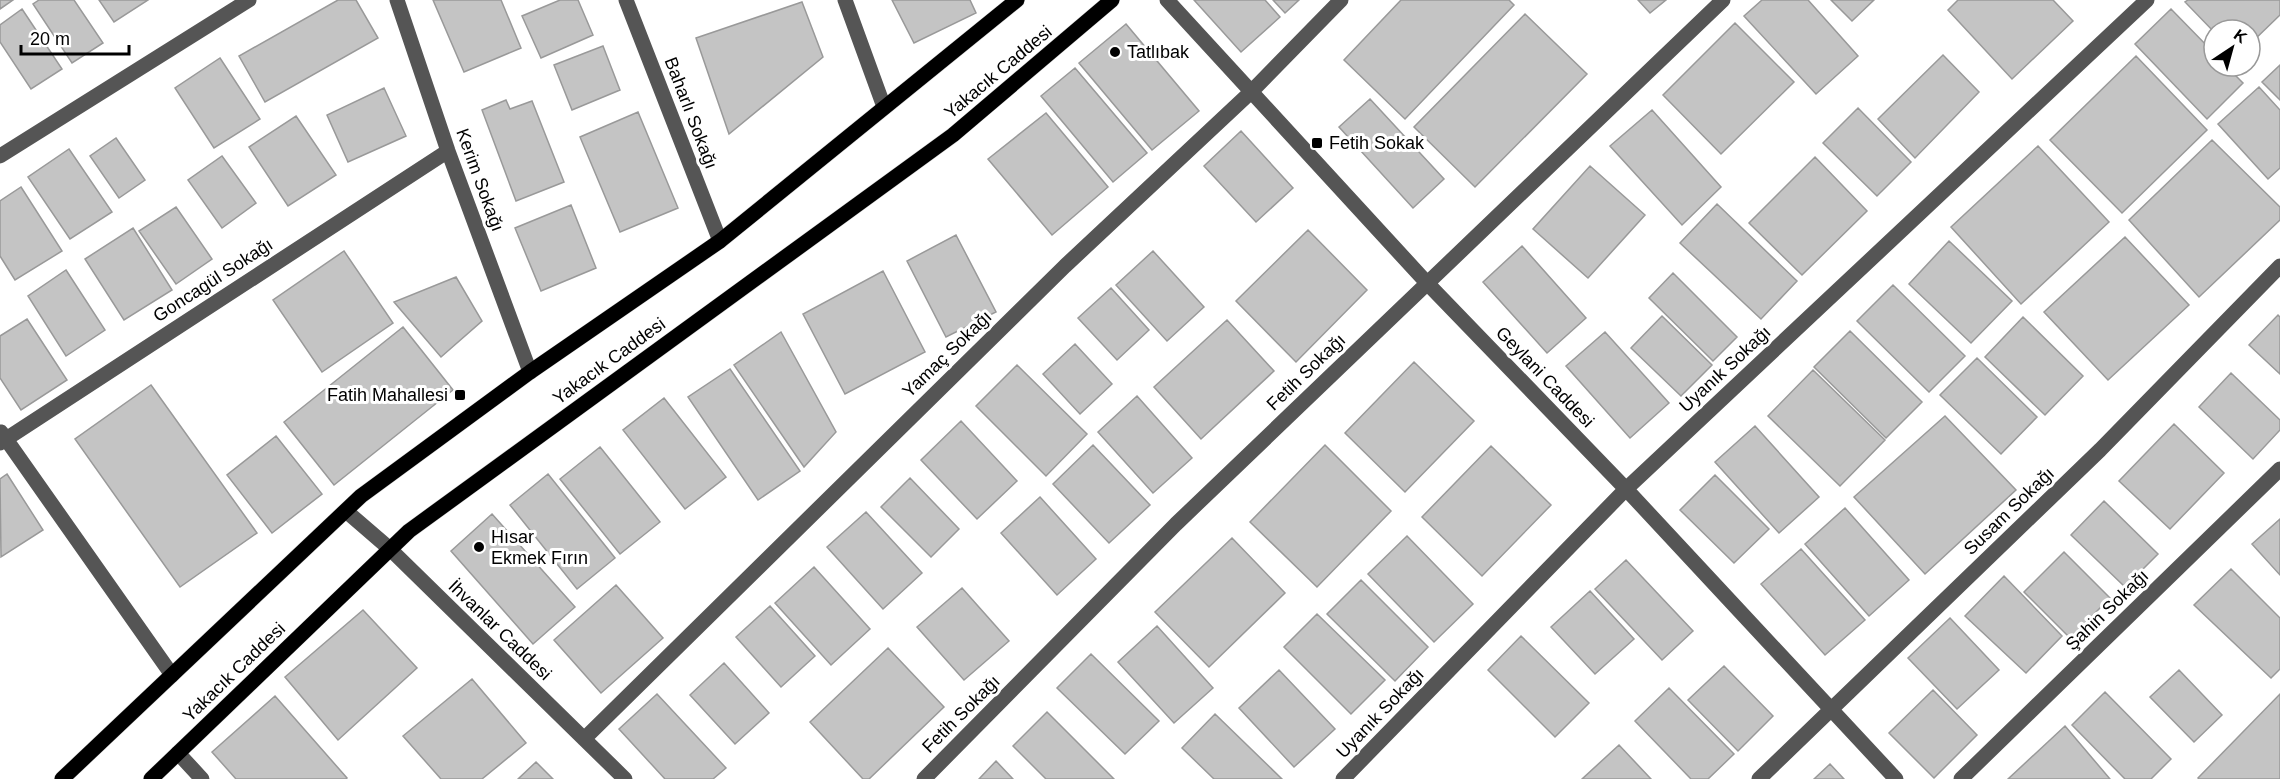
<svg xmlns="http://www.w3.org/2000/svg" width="2280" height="779" font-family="Arial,sans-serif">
	<rect width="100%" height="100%" fill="#fff"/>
	<path fill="#c4c4c4" stroke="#999" stroke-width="1.5" d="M0,0H13L0,9Z
		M39,0H74L103,43L72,63L33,4Z
		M99,0H148L114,22Z
		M338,0H356L378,38L265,102L239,56Z
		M433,0H501L521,48L464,72Z
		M560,0H578L593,35L541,58L522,16Z
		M892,0H970L976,13L914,43Z
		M1194,0H1265L1280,17L1241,52Z
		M1273,0H1299L1285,13Z
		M1401,0H1509L1514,5L1405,119L1344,60Z
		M1638,0H1666L1650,13Z
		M1762,0H1808L1858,56L1816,94L1744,16Z
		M1831,0H1874L1852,21Z
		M1958,0H2053L2073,21L2012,79L1948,10Z
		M2188,0H2280V15L2250,44V30H2214V32L2185,2Z
		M802,2L823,57L729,134L696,38Z
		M22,9L62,69L31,89L0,42V25Z
		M2171,9L2214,53V66H2226L2243,83L2207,119L2135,44Z
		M1525,14L1587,74L1475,187L1414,127Z
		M1735,23L1794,82L1721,154L1663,95Z
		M1126,24L1199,111L1152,150L1079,63Z
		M603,46L620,90L572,110L554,65Z
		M1943,55L1979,92L1915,158L1878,119Z
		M2136,56L2207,130L2122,213L2050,140Z
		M220,58L260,119L214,148L175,88Z
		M2280,65V100L2262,82Z
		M1075,68L1147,153L1113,182L1041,96Z
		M2259,87L2280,110V168L2268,179L2218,124Z
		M384,88L406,136L348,162L327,115Z
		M1370,99L1444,179L1413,208L1339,127Z
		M506,100L510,109L532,101L564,182L516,201L482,110Z
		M1858,108L1911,162L1877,196L1823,143Z
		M1652,110L1721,187L1682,225L1610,146Z
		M638,112L678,208L620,232L580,137Z
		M1046,113L1108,187L1052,235L988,159Z
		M296,116L336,175L288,206L249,147Z
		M1241,131L1293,188L1256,222L1204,166Z
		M116,138L145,180L119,198L90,156Z
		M2212,140L2280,207V220L2199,297L2129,220Z
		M2038,146L2109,222L2021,304L1951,227Z
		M69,149L112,212L70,239L28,177Z
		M222,156L256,203L222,228L188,180Z
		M1815,157L1867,211L1802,275L1749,223Z
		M1590,166L1645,215L1588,278L1533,229Z
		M21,187L62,251L15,280L0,256V201Z
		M1717,204L1797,281L1761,319L1680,243Z
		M571,205L596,268L541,291L515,228Z
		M176,207L212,259L176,284L139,231Z
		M133,228L172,290L124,320L85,259Z
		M1308,230L1367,290L1296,362L1236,301Z
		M956,235L996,312L946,337L907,261Z
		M2125,237L2189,305L2108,380L2044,312Z
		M1949,241L2012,301L1971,343L1909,284Z
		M1522,246L1586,318L1547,353L1483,282Z
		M344,251L393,323L322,372L273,300Z
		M1153,251L1204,307L1167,341L1116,285Z
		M66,270L105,330L66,356L28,296Z
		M883,271L925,352L845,394L803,314Z
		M1673,273L1737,337L1713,361L1649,298Z
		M456,277L482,321L441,357L394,302Z
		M1893,285L1965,356L1929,392L1857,321Z
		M1111,288L1149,330L1117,360L1078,318Z
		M2278,315L2280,317V374L2249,345Z
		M1662,316L1712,365L1681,396L1631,348Z
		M2023,317L2083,376L2045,415L1985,357Z
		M27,319L67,380L21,410L0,378V336Z
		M1227,320L1274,371L1201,439L1154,387Z
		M403,327L453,390L334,485L284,422Z
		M1850,331L1922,402L1886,438L1814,367Z
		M781,332L836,432L804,467L734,365Z
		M1605,332L1669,403L1630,438L1566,366Z
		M1075,344L1112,384L1080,414L1043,374Z
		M1977,358L2037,417L2001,454L1940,395Z
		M1414,362L1474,421L1405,492L1345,433Z
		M1017,365L1087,434L1046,476L976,406Z
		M730,369L800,471L758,500L688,397Z
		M1813,370L1885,440L1840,486L1768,416Z
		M2231,373L2280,420V430L2253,459L2199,407Z
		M151,385L257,533L180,587L75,439Z
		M1137,396L1192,458L1153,493L1098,432Z
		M664,398L726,477L685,509L623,430Z
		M1945,416L2016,490L1925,574L1854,497Z
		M961,421L1017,481L977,519L921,460Z
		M2174,424L2224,473L2170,529L2119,481Z
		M1755,426L1819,497L1779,533L1715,462Z
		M276,436L322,494L272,533L227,475Z
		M1093,445L1150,505L1109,543L1053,484Z
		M1325,445L1391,511L1317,587L1250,522Z
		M1491,446L1551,505L1482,576L1422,517Z
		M600,447L660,522L620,554L560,479Z
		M7,474L43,530L1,557L0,479Z
		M548,474L615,558L577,589L510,505Z
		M1715,475L1769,529L1734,563L1680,510Z
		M910,478L959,529L931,557L881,507Z
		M1040,497L1096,559L1057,595L1001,533Z
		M2104,501L2158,554L2125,587L2071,535Z
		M1845,508L1909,580L1869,616L1805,544Z
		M866,512L922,573L883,609L827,547Z
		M492,514L575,607L533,644L451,551Z
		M2280,519V575L2252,544Z
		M1407,536L1473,604L1434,642L1368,574Z
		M1232,538L1285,593L1209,667L1155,612Z
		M1801,549L1865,620L1825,655L1761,584Z
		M2064,552L2110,598L2070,638L2024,592Z
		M1626,560L1693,631L1662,660L1595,589Z
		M814,567L870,629L831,665L775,603Z
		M2231,569L2280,618V669L2271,678L2194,605Z
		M2004,576L2062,636L2026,673L1965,616Z
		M1361,580L1428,647L1395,681L1327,614Z
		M616,585L663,638L601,693L554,640Z
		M962,588L1009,641L964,680L917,627Z
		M1590,591L1634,639L1595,674L1551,627Z
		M770,606L815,656L781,687L736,637Z
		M363,610L417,668L338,740L285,677Z
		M1317,614L1385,680L1351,714L1284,647Z
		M1950,618L1999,670L1957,709L1908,658Z
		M1157,626L1213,688L1174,723L1118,662Z
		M1521,636L1589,703L1555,737L1488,670Z
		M888,648L944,707L869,779H863L810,722Z
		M1091,654L1159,721L1125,754L1057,688Z
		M724,663L769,713L735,744L690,695Z
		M1724,666L1773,716L1738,751L1688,700Z
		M1279,670L1335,729L1294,767L1239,708Z
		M2179,670L2222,715L2194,742L2150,697Z
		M472,679L526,743L482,779H441L403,736Z
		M1669,688L1734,754L1708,779H1691L1635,721Z
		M1933,690L1977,735L1934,778L1889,733Z
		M2105,692L2171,759L2151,779H2125L2072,725Z
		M657,694L726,768L713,779H665L619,729Z
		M2280,694V779H2199L2198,778Z
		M275,696L347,778L346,779H236L212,752Z
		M1047,712L1114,779H1046L1013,746Z
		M1215,714L1282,779H1214L1182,748Z
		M2065,726L2110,779H2008Z
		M1619,745L1651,779H1582Z
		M996,761L1013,779H979Z
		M536,762L553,779H518Z
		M1830,764L1844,779H1814Z"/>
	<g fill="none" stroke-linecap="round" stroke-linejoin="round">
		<g stroke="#dbdbdb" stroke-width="16">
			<path id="major" d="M62,779L361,496L530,372L720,241L1017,0
				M151,779L409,531L953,135L1112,0"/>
		</g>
		<path stroke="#555" stroke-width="15" d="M397,0L448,151L530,372
			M626,0L720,241
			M845,0L884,107
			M1167,0L1427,283L1626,489L1896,779
			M0,156L249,0
			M1,432L172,675
			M0,443L448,151
			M346,511L390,549L625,779
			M584,739L1065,266L1252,91L1341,0
			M178,753L202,779
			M924,779L1176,524L1723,0
			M1343,779L1626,489L2147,0
			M1759,779L2100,450L2280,266
			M1961,779L2280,469"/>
		<use href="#major" stroke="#000" stroke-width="15"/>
	</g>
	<g fill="#000" stroke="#fff" stroke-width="2">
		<circle cx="1115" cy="52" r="6"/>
		<rect x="1311" y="137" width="12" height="12" rx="3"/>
		<rect x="454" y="389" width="12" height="12" rx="3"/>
		<circle cx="479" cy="547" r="6"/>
	</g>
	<g text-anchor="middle" stroke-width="6" stroke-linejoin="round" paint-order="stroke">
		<g font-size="18" fill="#000" stroke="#fff" text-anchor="start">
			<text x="1127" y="58">Tatlıbak</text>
			<text x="1329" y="149">Fetih Sokak</text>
			<text x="448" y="401" text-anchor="end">Fatih Mahallesi</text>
			<text x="491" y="543">Hısar<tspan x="491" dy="21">Ekmek Fırın</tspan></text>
		</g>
		<g font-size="18" fill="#000" stroke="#fff">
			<text transform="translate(998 72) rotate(-40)" y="6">Yakacık Caddesi</text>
			<text transform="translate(691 113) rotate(69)" y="6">Baharlı Sokağı</text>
			<text transform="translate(480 180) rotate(70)" y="6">Kerim Sokağı</text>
			<text transform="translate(213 280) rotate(-33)" y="6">Goncagül Sokağı</text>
			<text transform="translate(947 354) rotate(-44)" y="6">Yamaç Sokağı</text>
			<text transform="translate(609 361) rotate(-36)" y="6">Yakacık Caddesi</text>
			<text transform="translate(1725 369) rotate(-43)" y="6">Uyanık Sokağı</text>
			<text transform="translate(1306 372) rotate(-44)" y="6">Fetih Sokağı</text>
			<text transform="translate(1545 377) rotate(46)" y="6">Geylani Caddesi</text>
			<text transform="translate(2009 511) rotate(-44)" y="6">Susam Sokağı</text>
			<text transform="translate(2107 610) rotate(-44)" y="6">Şahin Sokağı</text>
			<text transform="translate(500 630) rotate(44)" y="6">İhvanlar Caddesi</text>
			<text transform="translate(234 672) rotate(-44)" y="6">Yakacık Caddesi</text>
			<text transform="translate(1380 713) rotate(-46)" y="6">Uyanık Sokağı</text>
			<text transform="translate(961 714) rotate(-45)" y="6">Fetih Sokağı</text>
		</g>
	</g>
	<g transform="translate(2232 48) rotate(36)"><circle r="28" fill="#ffffff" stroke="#999999" stroke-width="1.5"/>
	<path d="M0-4.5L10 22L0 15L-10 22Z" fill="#000000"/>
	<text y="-9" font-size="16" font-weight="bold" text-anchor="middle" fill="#000000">K</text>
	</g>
	<path d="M21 45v9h108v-9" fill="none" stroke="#000000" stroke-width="3"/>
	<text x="30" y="45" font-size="18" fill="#000000" stroke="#ffffff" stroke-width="4.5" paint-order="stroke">20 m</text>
</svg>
